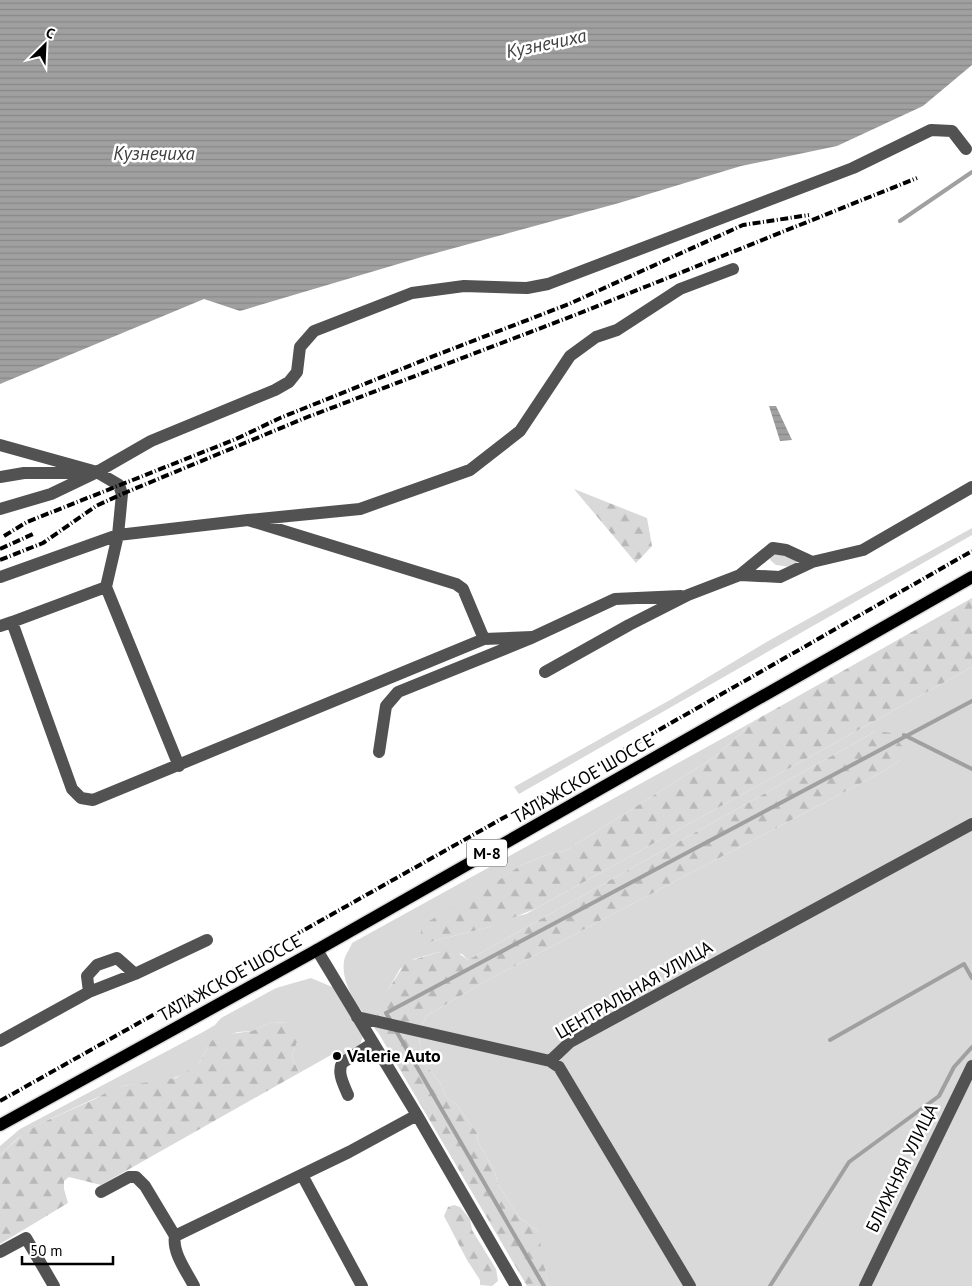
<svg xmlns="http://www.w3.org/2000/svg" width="972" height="1286" font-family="'PT Sans',sans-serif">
	<defs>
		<pattern id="forest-firs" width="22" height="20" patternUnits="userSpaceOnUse" patternTransform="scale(1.25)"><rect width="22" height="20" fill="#d9d9d9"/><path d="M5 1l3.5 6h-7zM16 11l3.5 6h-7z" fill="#b8b8b8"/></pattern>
		<pattern id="water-rules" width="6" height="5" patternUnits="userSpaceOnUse" patternTransform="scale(1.25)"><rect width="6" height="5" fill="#a0a0a0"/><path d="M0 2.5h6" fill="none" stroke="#888"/></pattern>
	</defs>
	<rect width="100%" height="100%" fill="#fff"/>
	<path fill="#d9d9d9" d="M972,528V535L519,794L514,787L670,700L770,640Z
		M777,553L799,561L790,567L776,565L770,560L771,556Z
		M972,667V1286H548L537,1230L519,1217L498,1184L494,1170L478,1142L477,1133L456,1104L446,1097L440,1082L427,1067L421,1055L419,1036L426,1016L486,981L886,770L902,759L876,731L468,960L462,954L439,952L414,959L400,969L381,1002L376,1017L379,1034C364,1014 340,988 344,961C345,955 350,949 352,943L754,721L716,756L567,850L549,854L521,865L483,892L467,899L430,942L489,927L508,918L526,914Z
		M311,978L337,989L363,1036L360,1045L344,1057L340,1050L299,1073L292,1056L297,1042L288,1023L272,1022L252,1031L238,1032L211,1041L199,1064L189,1072L169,1080L122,1086L39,1124L18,1138L0,1155V1146L20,1129L203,1032L215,1025L221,1018L276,988Z"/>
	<path fill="url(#forest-firs)" d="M574,489L647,518L652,546L636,563Z
		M972,598V667L535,909L489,927L430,942L421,939V929L426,923L474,894L483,891L521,865L549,854L567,850L716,756L754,721Z
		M876,731L893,733L906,752L902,759L886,770L486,981L426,1016L419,1036L421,1055L427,1067L440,1082L446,1097L456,1104L477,1133L478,1142L494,1170L498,1184L519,1217L537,1230L539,1236L548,1286H527L379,1034L376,1017L380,1002L406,962L446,950H454L468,960Z
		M272,1022L288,1023L293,1028L297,1042L292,1056L299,1073L101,1185L69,1177L64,1181V1189L68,1203L0,1244V1155L23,1134L39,1124L95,1099L116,1087L176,1078L199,1064L211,1041L223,1035L252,1031Z
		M454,1205L460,1207L470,1219L472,1230L496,1269L498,1281L492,1286L480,1285V1280L467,1260L444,1216L448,1207Z"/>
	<path fill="url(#water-rules)" d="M0,0H972V65L923,106L837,146L741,166L619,203L425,256L240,311L204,299L0,384Z
		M769,406H776L792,440L780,441Z"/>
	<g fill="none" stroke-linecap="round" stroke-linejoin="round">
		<path stroke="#a0a0a0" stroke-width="4" d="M900,221L972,172
			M904,735L972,769
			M391,1021L386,1013L972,701
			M395,1029L544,1286
			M830,1040L964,964L972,978
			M770,1286L849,1162L939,1096L954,1067L972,1047"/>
		<g stroke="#dbdbdb" stroke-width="15">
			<path id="major" d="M0,1125L317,950L972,577"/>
		</g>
		<path stroke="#525252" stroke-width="12" d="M0,445L97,472L119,485L122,494L118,535L106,587L179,766
			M0,477L24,473H82
			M0,509L51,494L97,472L151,441L275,390L289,382L297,372L300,347L314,331L412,293L464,286L527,288L548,284L853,168L931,130L952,131L966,149
			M248,520L360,509L470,470L520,431L570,356L596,337L617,330L680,289L733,269
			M740,575L773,548L786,550L812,562
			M0,577L118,535L248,520L456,584L463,589L484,639
			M106,587L12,622L72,789L81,798L93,800L484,639L532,637
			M0,626L12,622
			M545,672L629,625L688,595L740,575L780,577L812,562L863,550L972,487
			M379,752L386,706L398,692L529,639L615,599L681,596
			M317,950L417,1115L516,1286
			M89,992L87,976L97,965L117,958L135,974
			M357,1017L550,1061
			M0,1041L89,992L135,974L207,940
			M348,1095C344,1085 337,1073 342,1063L373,1043
			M302,1175L362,1286
			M101,1192L129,1177H136L145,1186L175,1236
			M0,1252L26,1238L54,1286
			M194,1286C187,1272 172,1253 175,1236L349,1152L417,1115
			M690,1286L559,1067L550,1061L570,1042L972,824
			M865,1286L972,1066"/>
		<use href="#major" stroke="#000" stroke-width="12"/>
		<path stroke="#000" stroke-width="4" stroke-dasharray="8 2.5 1 2.5" stroke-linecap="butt" d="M4,536L27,522L236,439L280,418L439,354L569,304L743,225L809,215
			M0,549L33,534
			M0,560L43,543L96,506L122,494L305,418L575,315L917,178
			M0,1101L608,759L972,551"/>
	</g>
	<circle fill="#000" stroke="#fff" stroke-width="2" cx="337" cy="1056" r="5"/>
	<g text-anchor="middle" stroke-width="5" stroke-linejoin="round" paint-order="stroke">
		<rect fill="#fff" stroke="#4c4c4c" stroke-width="1" x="467" y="839.5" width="40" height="27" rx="4"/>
		<g font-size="16" font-weight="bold" fill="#000">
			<text x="487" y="859">М-8</text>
		</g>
		<g font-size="18" fill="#000" stroke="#fff">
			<text transform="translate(583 779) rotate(-30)" y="6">ТАЛАЖСКОЕ ШОССЕ</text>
			<text transform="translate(230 978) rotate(-29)" y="6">ТАЛАЖСКОЕ ШОССЕ</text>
			<text transform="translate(634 990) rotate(-30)" y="6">ЦЕНТРАЛЬНАЯ УЛИЦА</text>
			<text transform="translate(902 1168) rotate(-64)" y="6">БЛИЖНЯЯ УЛИЦА</text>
		</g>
		<g font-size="18" font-weight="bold" fill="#000" stroke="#fff" text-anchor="start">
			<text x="347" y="1062">Valerie Auto</text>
		</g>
		<g font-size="19" font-style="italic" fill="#414141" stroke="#fff">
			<text transform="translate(546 43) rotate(-12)" y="7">Кузнечиха</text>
			<text x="154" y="160">Кузнечиха</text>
		</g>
	</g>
	<g transform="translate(45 45) rotate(24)" stroke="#ffffff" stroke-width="4" paint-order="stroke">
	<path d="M0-4L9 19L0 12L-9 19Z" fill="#000000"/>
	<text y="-8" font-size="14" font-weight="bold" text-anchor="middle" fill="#000000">С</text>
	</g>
	<path d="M22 1256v8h91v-8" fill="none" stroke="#000000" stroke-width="2.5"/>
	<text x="30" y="1256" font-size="15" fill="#000000" stroke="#ffffff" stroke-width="4" paint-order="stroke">50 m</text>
</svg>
